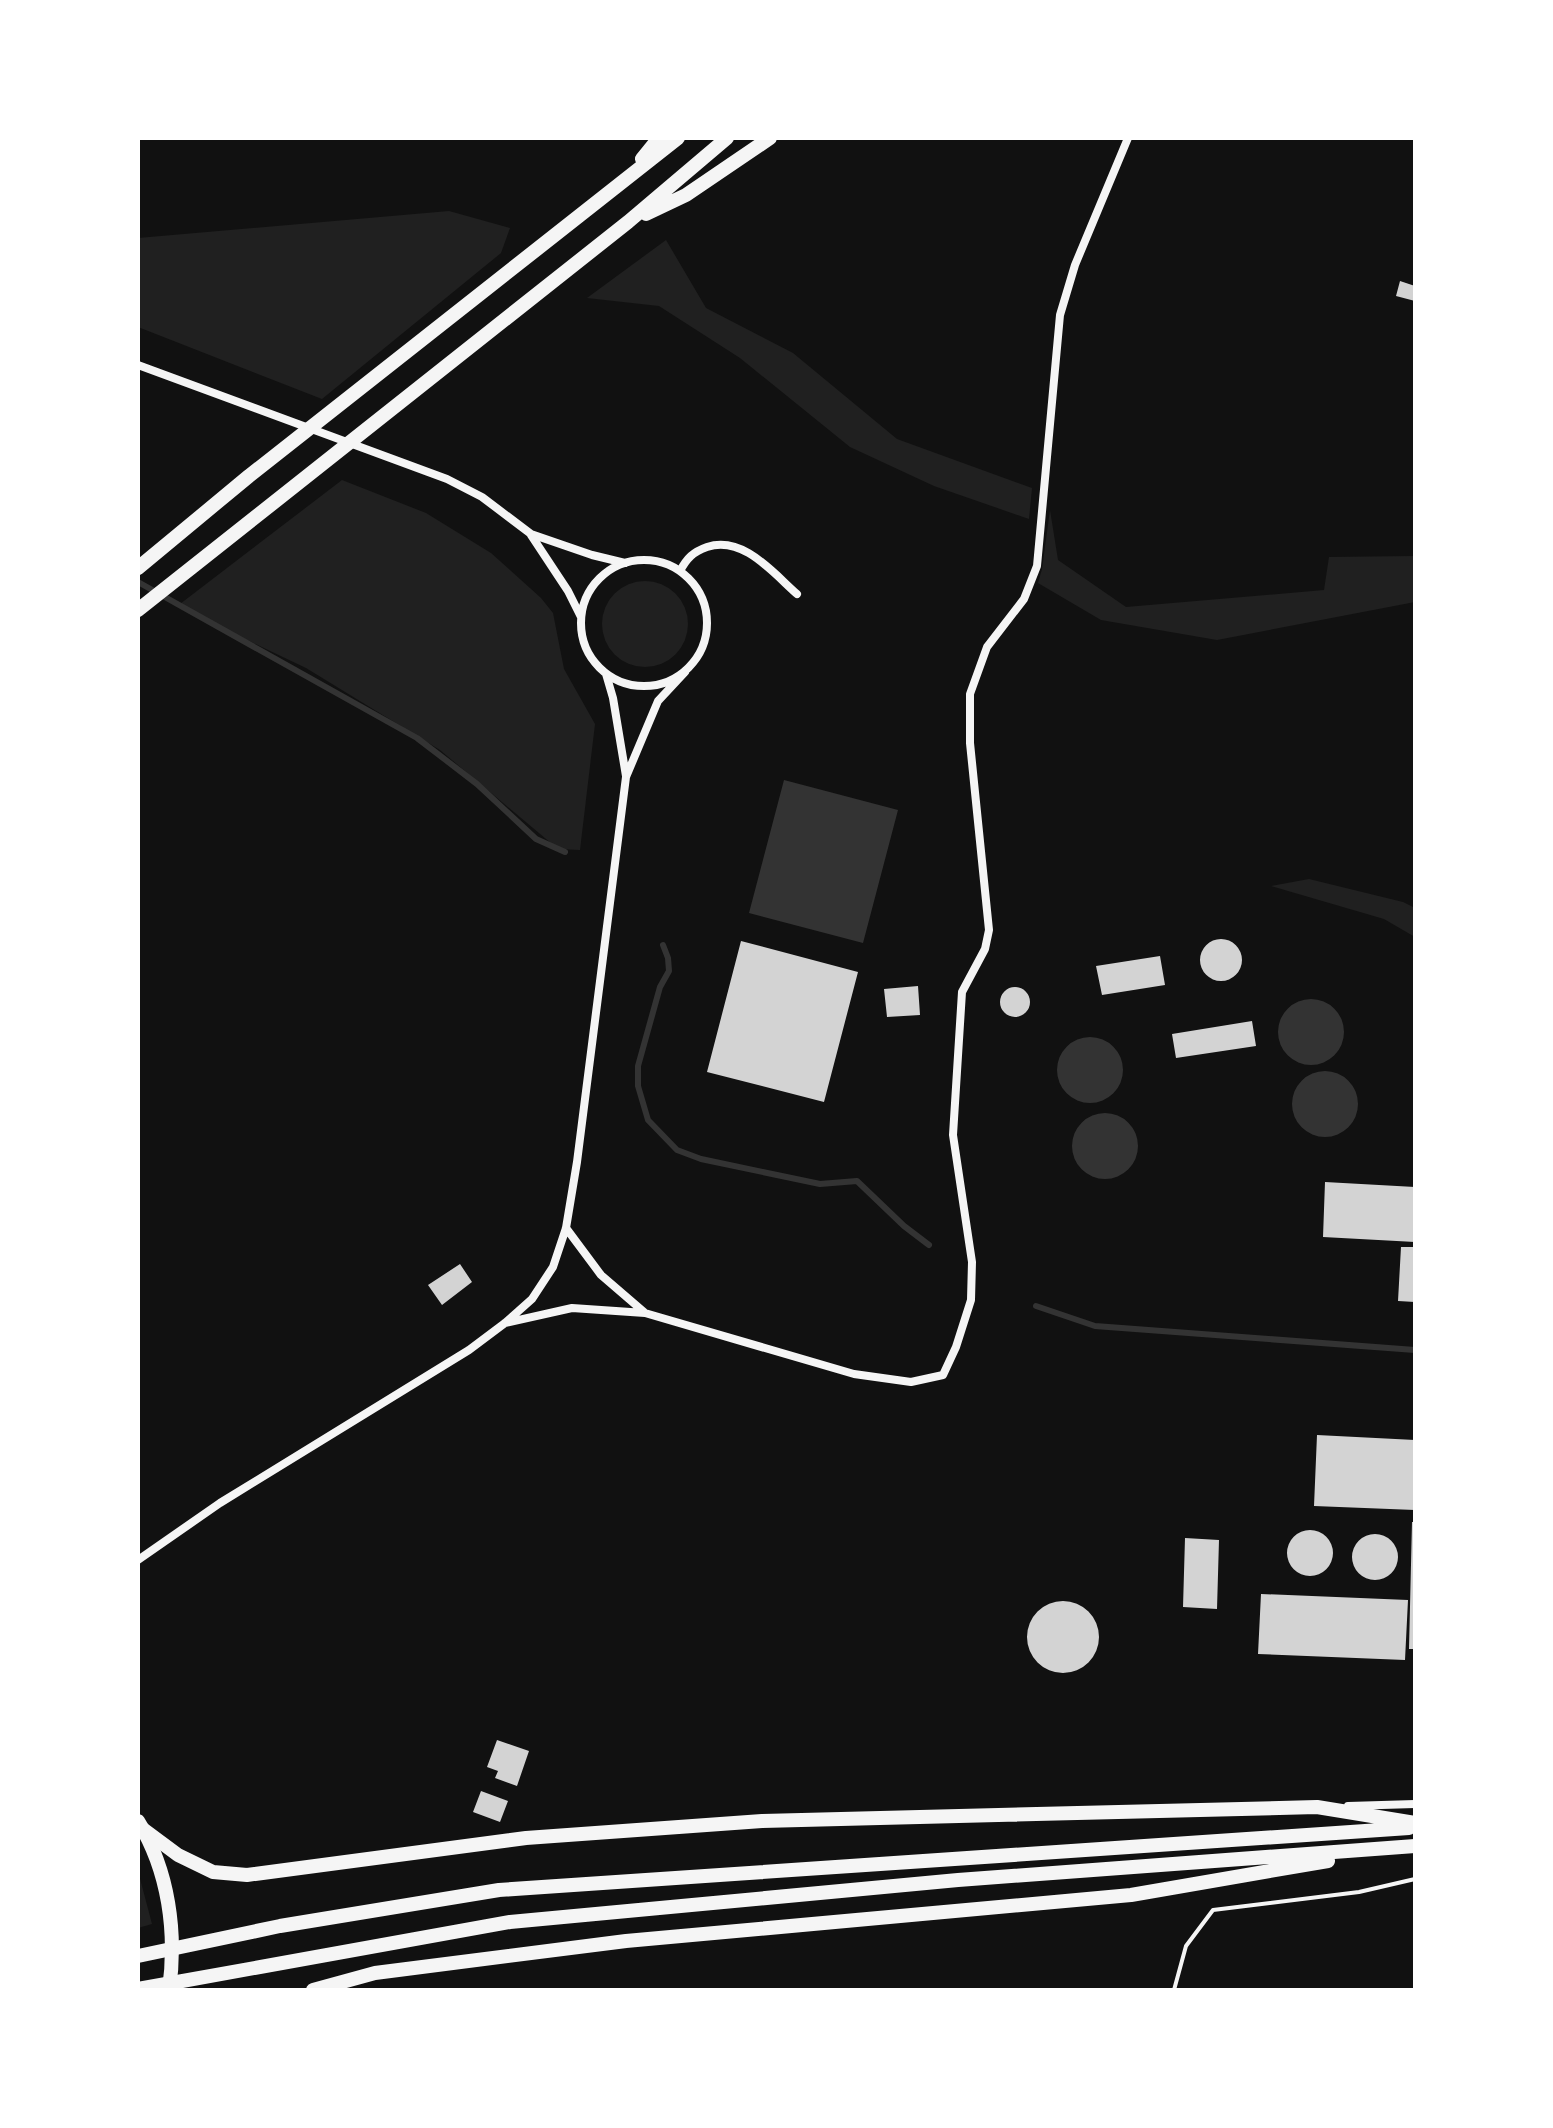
<svg xmlns="http://www.w3.org/2000/svg" width="1553" height="2128" font-family="'Fira Sans Condensed',sans-serif">
	<rect width="100%" height="100%" fill="#111"/>
	<path fill="#202020" d="M449,211L510,228L501,253L322,399L138,327V238Z
		M666,240L706,308L793,353L897,439L1032,488L1029,519L934,486L850,447L740,358L659,306L587,298Z
		M342,480L426,513L491,553L541,598L553,613L564,669L595,724L580,850L558,849L440,750L306,668L195,615L180,604Z
		M1050,510L1058,560L1126,607L1324,590L1329,557L1415,556V602L1217,640L1101,620L1038,583L1042,569Z
		M602 624a43 43 0 1 1 86 0a43 43 0 1 1-86 0Z
		M1309,879L1403,902L1415,908V937L1384,919L1271,886Z
		M138,1871L152,1924L138,1928Z"/>
	<path fill="#333" d="M784,780L898,810L863,943L749,913Z
		M1278 1032a33 33 0 1 1 66 0a33 33 0 1 1-66 0Z
		M1057 1070a33 33 0 1 1 66 0a33 33 0 1 1-66 0Z
		M1292 1104a33 33 0 1 1 66 0a33 33 0 1 1-66 0Z
		M1072 1146a33 33 0 1 1 66 0a33 33 0 1 1-66 0Z"/>
	<g fill="none" stroke-linecap="round" stroke-linejoin="round">
		<path stroke="#333" stroke-width="6" d="M138,582L417,738L477,784L536,839L565,852
			M663,945L668,958L669,971L660,987L638,1066V1086L648,1120L677,1150L701,1159L820,1184L857,1181L904,1226L929,1245
			M1036,1306L1095,1326L1415,1350"/>
	</g>
	<path fill="#d3d3d3" d="M1400,281L1415,286V301L1396,296Z
		M1200 960a21 21 0 1 1 42 0a21 21 0 1 1-42 0Z
		M741,941L858,972L824,1102L707,1072Z
		M1160,956L1165,985L1102,995L1096,966Z
		M918,986L920,1015L887,1017L884,989Z
		M1000 1002a15 15 0 1 1 30 0a15 15 0 1 1-30 0Z
		M1252,1021L1256,1046L1176,1058L1172,1034Z
		M1325,1182L1415,1187V1242L1323,1237Z
		M1401,1247H1415V1302L1398,1301Z
		M460,1264L472,1282L442,1305L428,1285Z
		M1317,1435L1415,1440V1510L1314,1506Z
		M1412,1522H1415V1649H1409Z
		M1287 1553a23 23 0 1 1 46 0a23 23 0 1 1-46 0Z
		M1352 1557a23 23 0 1 1 46 0a23 23 0 1 1-46 0Z
		M1185,1538L1219,1540L1217,1609L1183,1607Z
		M1261,1594L1408,1600L1405,1660L1258,1654Z
		M1027 1637a36 36 0 1 1 72 0a36 36 0 1 1-72 0Z
		M497,1740L529,1751L517,1786L495,1778L498,1771L487,1767Z
		M481,1791L508,1801L500,1822L473,1812Z"/>
	<g fill="none" stroke-linecap="round" stroke-linejoin="round">
		<path stroke="#f5f5f5" stroke-width="4" d="M1174,1990L1186,1946L1213,1910L1359,1892L1415,1879"/>
		<path stroke="#f5f5f5" stroke-width="8" d="M138,365L447,479L482,497L531,534L592,555L625,563
			M531,535L568,591L581,617
			M581 623a63 63 0 1 1 126 0a63 63 0 1 1-126 0Z
			M680,571C687,558 693,552 707,547C743,535 773,573 797,594
			M606,674L613,698L626,776
			M566,1228L601,1275L644,1312
			M505,1323L572,1308L645,1313L854,1374L911,1382L943,1375L956,1347L971,1300L972,1262L953,1135L962,992L985,949L989,930L970,743V694L987,647L1024,599L1037,566L1060,315L1075,265L1128,138
			M138,1560L220,1503L469,1350L505,1323L532,1299L553,1267L566,1228L577,1162L626,777L658,701L685,672
			M1348,1806L1415,1804"/>
		<path stroke="#f5f5f5" stroke-width="14" d="M642,159L659,138
			M646,214L686,195L770,138
			M138,568L249,476L678,138
			M138,610L628,222L727,138
			M138,1821C169,1871 177,1933 169,1990"/>
		<path stroke="#f5f5f5" stroke-width="14" d="M143,1829L178,1855L213,1872L247,1875L526,1838L762,1821L1317,1807L1415,1823
			M138,1956L280,1926L499,1890L1409,1828
			M138,1989L510,1922L958,1880L1415,1846
			M313,1990L375,1973L626,1941L1131,1895L1328,1861"/>
	</g>
	<rect width="1553" height="2128" fill="none" stroke="#ffffff" stroke-width="280"/>
</svg>
